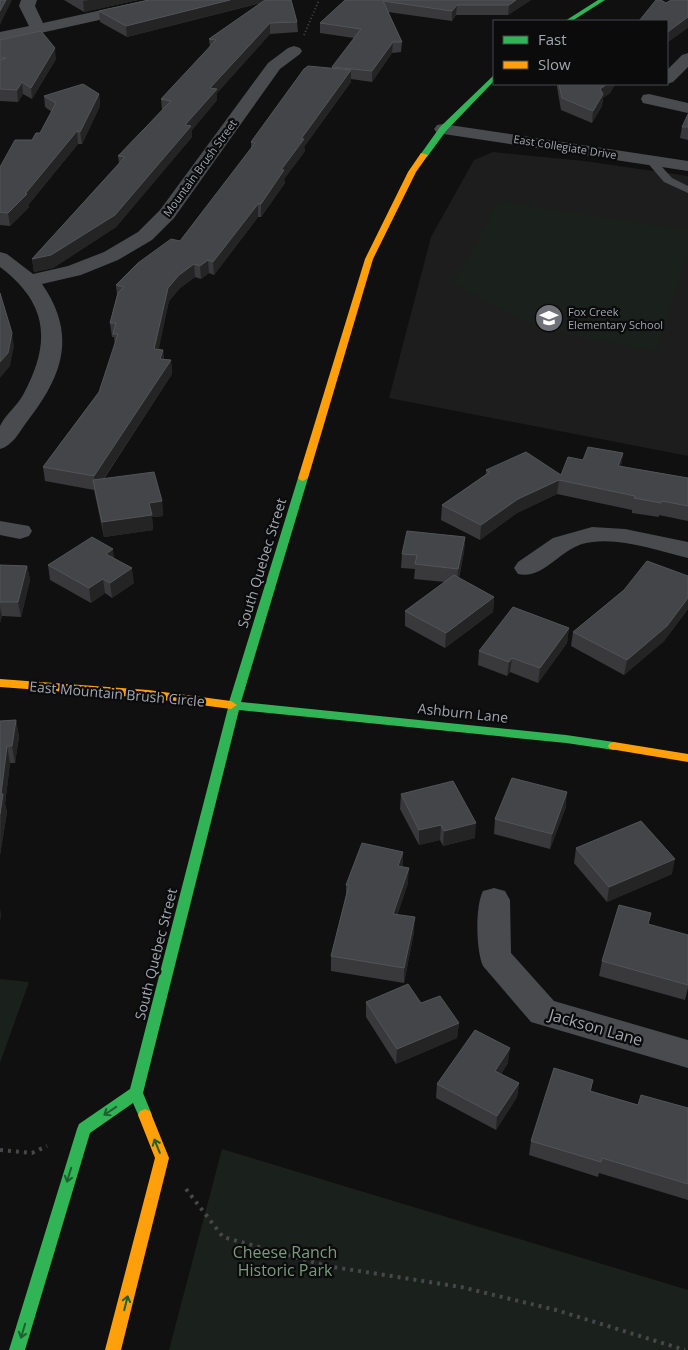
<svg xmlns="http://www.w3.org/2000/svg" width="688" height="1350" font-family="'Open Sans',sans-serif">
	<rect width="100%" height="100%" fill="#101010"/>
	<path fill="#1d1d1e" d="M493,152L584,161L688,176V456L389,398L431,237L474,160Z"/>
	<path fill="#1a201b" d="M499,201L688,230V252L656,351L542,330L454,284Z
		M0,979L29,982L0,1063Z
		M222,1149L688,1290V1350H169Z"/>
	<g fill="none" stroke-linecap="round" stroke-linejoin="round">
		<path stroke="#46474a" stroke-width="2" stroke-dasharray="1 2.5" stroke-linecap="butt" d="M304,35L319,0"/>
		<path stroke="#46474a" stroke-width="4" stroke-dasharray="3 5" stroke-linecap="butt" d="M0,1150L32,1153L47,1146
			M186,1189L223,1237L327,1266L461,1287L556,1310L685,1350"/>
		<path fill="#4a4b4f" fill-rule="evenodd" d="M650,157L654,158L672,178L688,186V193L664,182L645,160Z"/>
		<path fill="#4a4b4f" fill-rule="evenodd" d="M21,0H37L35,6L43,23L147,0H175L167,5L0,42V32L29,26L19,6Z
			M294,46L300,48L302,51L300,54L280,69L174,218L152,240L118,260L81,275L42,284C78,336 62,377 26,423C19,433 12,446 0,449C0,443 0,432 0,426C5,415 17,406 23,395C51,343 49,304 0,267V252L7,254L33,274L68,266L104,252L138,232L160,210L268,63L288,48Z
			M688,53V67L673,82L667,84H666L667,70L682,55Z
			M649,94L688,103V113L643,103L641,99L643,95Z
			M443,124L688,161V171L437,133L434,129L437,125Z
			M0,521L29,526L32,531L29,536L20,539L0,535Z
			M592,527L625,529L688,542V558C655,550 615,535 582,544C559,551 542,580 518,574L514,568L518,562L553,538Z
			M494,888L505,891L510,900L511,953L554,1001L688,1040V1068L531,1022L483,966C476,951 475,906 483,891Z"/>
		<path fill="#30b455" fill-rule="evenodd" d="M598,0H605L572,21H565Z
			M494,75V81L446,131L427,157H421L420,155L440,127Z
			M303,475L308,478L241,702L566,735L614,742L620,746L614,750L566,743L239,710L143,1093L152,1115L150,1119L145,1121L140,1119L133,1103L90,1133L25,1350H9L77,1129L79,1124L130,1089L228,708L225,705L229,702L298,478Z"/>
		<path fill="#ff9f0a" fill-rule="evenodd" d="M421,153L428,155L416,172L373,259L308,478L303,481L300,480L298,478L365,259L408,172Z
			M0,679L148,690L231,701L237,705L231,709L148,698L0,687Z
			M614,742L688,754V762L610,749L608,746L610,743Z
			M145,1109L150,1111L169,1158L121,1350H105L155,1158L138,1115L140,1111Z"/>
	</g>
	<path fill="#39393c" d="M64,0H138L84,12Z
		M291,0L297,22L298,32L270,34L217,93V100L192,130V137L116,227L53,268L34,272L32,259L119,163L118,156L162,110L161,99L210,47L209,39L261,3L127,37L100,22L99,11Z
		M345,0H531L508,15H456L452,21L388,12L402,42L401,52L392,53L372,82L351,79V82L304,147L305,151L284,179L285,183L261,217H258L214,275L209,273L201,279L195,277L180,288L169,301L158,349L163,350L164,360H171L172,374L104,479L162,501L163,516L152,517L153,530L104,537L94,490L45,481L43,467L99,392L115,346L114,337H112L110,323L117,295L116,285L180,241L251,149V142L332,68V67L354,38L320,33V23Z
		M0,40L56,59L32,99L23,94L18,102L0,101Z
		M557,84H615L610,93L603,98L602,106L592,123L561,110L557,87Z
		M99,94L100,106L82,144H78L29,204V207L10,226L0,225V167L40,133L52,112L45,107L44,96Z
		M688,114V140L680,138L682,127Z
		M623,453L621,466L688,478V521L659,515V517L632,513V510L557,494L517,513L480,540L441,520L442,505L486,474V470L561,475L583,460Z
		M465,537L464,552L459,578L494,597L493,612L445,648L405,626V611L445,582L414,579L415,569L401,568L402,554Z
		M115,559L134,583L112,598L105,593L91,603L50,580L48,565Z
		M0,565L27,566L30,580L21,617L2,616L0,623Z
		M688,576V609L664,641L624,675L571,646L573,632L624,590Z
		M569,628L567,643L538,683L510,672L507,676L478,665L479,651Z
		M16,720L19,737L15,763H10L5,804L7,812L0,855V721Z
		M401,794L475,838L443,846L440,840L419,845L400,809Z
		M566,807L550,849L494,834L495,819Z
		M576,848L672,874L607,902L574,863Z
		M403,867L408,883L397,915L414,932L404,983L331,971V956L346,895V885Z
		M688,935V988L685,1000L599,976L602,961Z
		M366,1002L421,1003L459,1023L457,1038L396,1064L366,1017Z
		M508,1063L501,1074L519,1083L517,1097L496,1130L436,1098L437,1084Z
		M593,1080L591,1091L638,1105L688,1108V1200L599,1173L598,1177L529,1155L531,1141Z"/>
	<path fill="#242425" d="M6,0H12L0,25V11Z
		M89,0H138L84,12L83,1Z
		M230,0H272L127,37L126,26Z
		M516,0H531L508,15L509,5Z
		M457,5L456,15L452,21V11Z
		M688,17V28L667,43V33L669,31Z
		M270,23V34L217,93V100L192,130V137L116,227L53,268L34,272L32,259L210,88Z
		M393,42L392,53L372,82V71Z
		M55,48L56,59L32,99L31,88Z
		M351,70V82L304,147L305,151L284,179L285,183L261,217V204L281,170L301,139Z
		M22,82L23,94L18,102L17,90Z
		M607,84H615L610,93L603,98L602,106L592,123L593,111L600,89Z
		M99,94L100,106L82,144L80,132Z
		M77,131L78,144L29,204V207L10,226L8,213Z
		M258,204V217L214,275L213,262Z
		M208,260L209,273L201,279L200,266Z
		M194,264L195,277L180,288L169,301L156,363L154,349L168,288L179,275Z
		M12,333L14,346L10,366L0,378V362Z
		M163,350L164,363L160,359Z
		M171,360L172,374L96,490L94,476Z
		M623,453L621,467L618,466Z
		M559,480L557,494L517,513L480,540L481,525L518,499Z
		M162,501L163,516L152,517L153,530L104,537L102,522L149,503Z
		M465,537L464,552L457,584L458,569Z
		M113,549L115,563L106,554Z
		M27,566L30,580L21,617L18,602Z
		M132,568L134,583L112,598L110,583Z
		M103,579L105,593L91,603L89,588Z
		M494,597L493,612L445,648L446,633Z
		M688,598V609L664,641L624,675L627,660Z
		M0,607L2,616L0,623Z
		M569,628L567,643L538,683L540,668Z
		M512,658L510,672L507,676L509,662Z
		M16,720L19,737L15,763L12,746Z
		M7,746L10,763L5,804L7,812L0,856L1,794Z
		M567,792L566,807L550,849L552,834Z
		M476,823L475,838L443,846L444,831Z
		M441,825L440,840L419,845V830Z
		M403,852V867L398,881V866Z
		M675,859L672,874L607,902L609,887Z
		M409,868L408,883L393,929V914Z
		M0,908L1,915L0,922Z
		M415,917L414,932L404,983V968Z
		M459,1023L457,1038L396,1064L397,1049Z
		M510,1048L508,1063L493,1086L495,1071Z
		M519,1083L517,1097L496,1130L497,1116Z"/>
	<path fill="#444548" stroke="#535458" d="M0,0H6L0,11Z
		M149,0H230L126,26L99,11Z
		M265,0H291L297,22L270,23L210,88L217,89L185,125L191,126L115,215L51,255L32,259L125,157L118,156L171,101L161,99L216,40L209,39Z
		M345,0H516L509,5H457L452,11L383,1L402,42H393L372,71L332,67L361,29L320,23Z
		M656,0H661L666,3L671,0H688V17L669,31L667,33V21H639Z
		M41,31L55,48L31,88L22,82L17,90L0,89V60L6,58H0V40Z
		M308,66L351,70L301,139H304L281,170H284L261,204H258L213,262L208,260L200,266L194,264L179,275L168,288L154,349L163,350L160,359L171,360L94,476L43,467L99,392L118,334H113L116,323H110L118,293L124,287L116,285L138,263L171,239L180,241L255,143L251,142L304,69Z
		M83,84L99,94L80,132L77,131L25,194H27L8,213L0,212V167L15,140H32L36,133H40L56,103L44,96Z
		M559,84H607L600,89L603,94L593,111L562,98Z
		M688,114V127H682Z
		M0,293L12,333L8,353L0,362Z
		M588,447L623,453L618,466L688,478V506L662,501L661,503L634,498L635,496L559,480L518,499L481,525L442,505L490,472L486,470L526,452L561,475L568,457L583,460Z
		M154,472L162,501L149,503L152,515L102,522L93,480Z
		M407,531L465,537L458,569L415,564L417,555L402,554Z
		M92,537L113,549L106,554L132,568L110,583L103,579L89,588L48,565Z
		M647,561L688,576V598L667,626L627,660L573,632L624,590Z
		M0,565L27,566L18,602H0Z
		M454,575L494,597L446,633L405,611Z
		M513,607L569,628L540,668L512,658L509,662L479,651Z
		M16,720L12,746H7L1,794H3L0,814V721Z
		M512,778L567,792L552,834L495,819Z
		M453,781L476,823L444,831L441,825L419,830L401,794Z
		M641,821L675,859L609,887L576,848Z
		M362,843L403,852L398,866L409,868L393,914L415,917L404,968L331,956L349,885H346Z
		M619,905L651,913L648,924L688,935V985L602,961Z
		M408,984L421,1003L440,996L459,1023L397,1049L366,1002Z
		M475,1030L510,1048L495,1071L519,1083L497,1116L437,1084Z
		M554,1068L593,1080L590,1091L638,1105L641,1095L688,1108V1184L602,1158L601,1162L531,1141Z"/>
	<defs><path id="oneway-shaft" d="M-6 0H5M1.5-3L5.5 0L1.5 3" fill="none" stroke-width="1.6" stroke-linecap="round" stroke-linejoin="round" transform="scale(1.25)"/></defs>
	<g stroke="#1e6030">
		<use href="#oneway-shaft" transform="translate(110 1111) rotate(146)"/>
		<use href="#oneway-shaft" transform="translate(157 1146) rotate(-112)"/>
		<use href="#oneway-shaft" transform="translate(69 1175) rotate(107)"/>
		<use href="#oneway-shaft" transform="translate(126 1303) rotate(-76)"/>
		<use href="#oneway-shaft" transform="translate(23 1331) rotate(107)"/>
	</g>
	<defs>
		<g id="school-disc" transform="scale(1.4375)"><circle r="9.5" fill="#6f7278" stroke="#0b0b0c"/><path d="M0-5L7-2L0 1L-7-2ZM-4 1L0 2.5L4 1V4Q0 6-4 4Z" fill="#fff"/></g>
	</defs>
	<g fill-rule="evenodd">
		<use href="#school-disc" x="549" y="318"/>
	</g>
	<g text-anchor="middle" stroke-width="4.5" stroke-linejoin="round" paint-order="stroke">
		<g font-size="11" fill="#a2a6b0" stroke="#0b0b0c">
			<text transform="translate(565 147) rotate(9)" y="4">East Collegiate Drive</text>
			<text transform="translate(200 168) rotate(-54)" y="4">Mountain Brush Street</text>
		</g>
		<g font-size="11" fill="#a2a6b0" stroke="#0b0b0c" text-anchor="start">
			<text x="568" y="316">Fox Creek<tspan x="568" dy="13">Elementary School</tspan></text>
		</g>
		<g font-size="14" fill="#a2a6b0" stroke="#0b0b0c">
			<text transform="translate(262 563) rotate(-73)" y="5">South Quebec Street</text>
			<text transform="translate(117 694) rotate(5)" y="5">East Mountain Brush Circle</text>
			<text transform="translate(463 713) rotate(6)" y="5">Ashburn Lane</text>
			<text transform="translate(156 954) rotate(-76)" y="5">South Quebec Street</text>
		</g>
		<g font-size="16" fill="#a2a6b0" stroke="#0b0b0c">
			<text transform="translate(596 1027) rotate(16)" y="6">Jackson Lane</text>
		</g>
		<g font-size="16" fill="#7a9a7d" stroke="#0b0b0c">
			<text x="285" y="1258">Cheese Ranch<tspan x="285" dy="18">Historic Park</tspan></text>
		</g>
	</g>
	<rect x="493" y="20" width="175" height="65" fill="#0b0b0c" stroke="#47494e"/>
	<rect x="503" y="36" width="25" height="8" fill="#30b455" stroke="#47494e"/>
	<text x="538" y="45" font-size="15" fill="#a2a6b0">Fast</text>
	<rect x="503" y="61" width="25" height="8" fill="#ff9f0a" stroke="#47494e"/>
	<text x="538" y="70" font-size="15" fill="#a2a6b0">Slow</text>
</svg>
